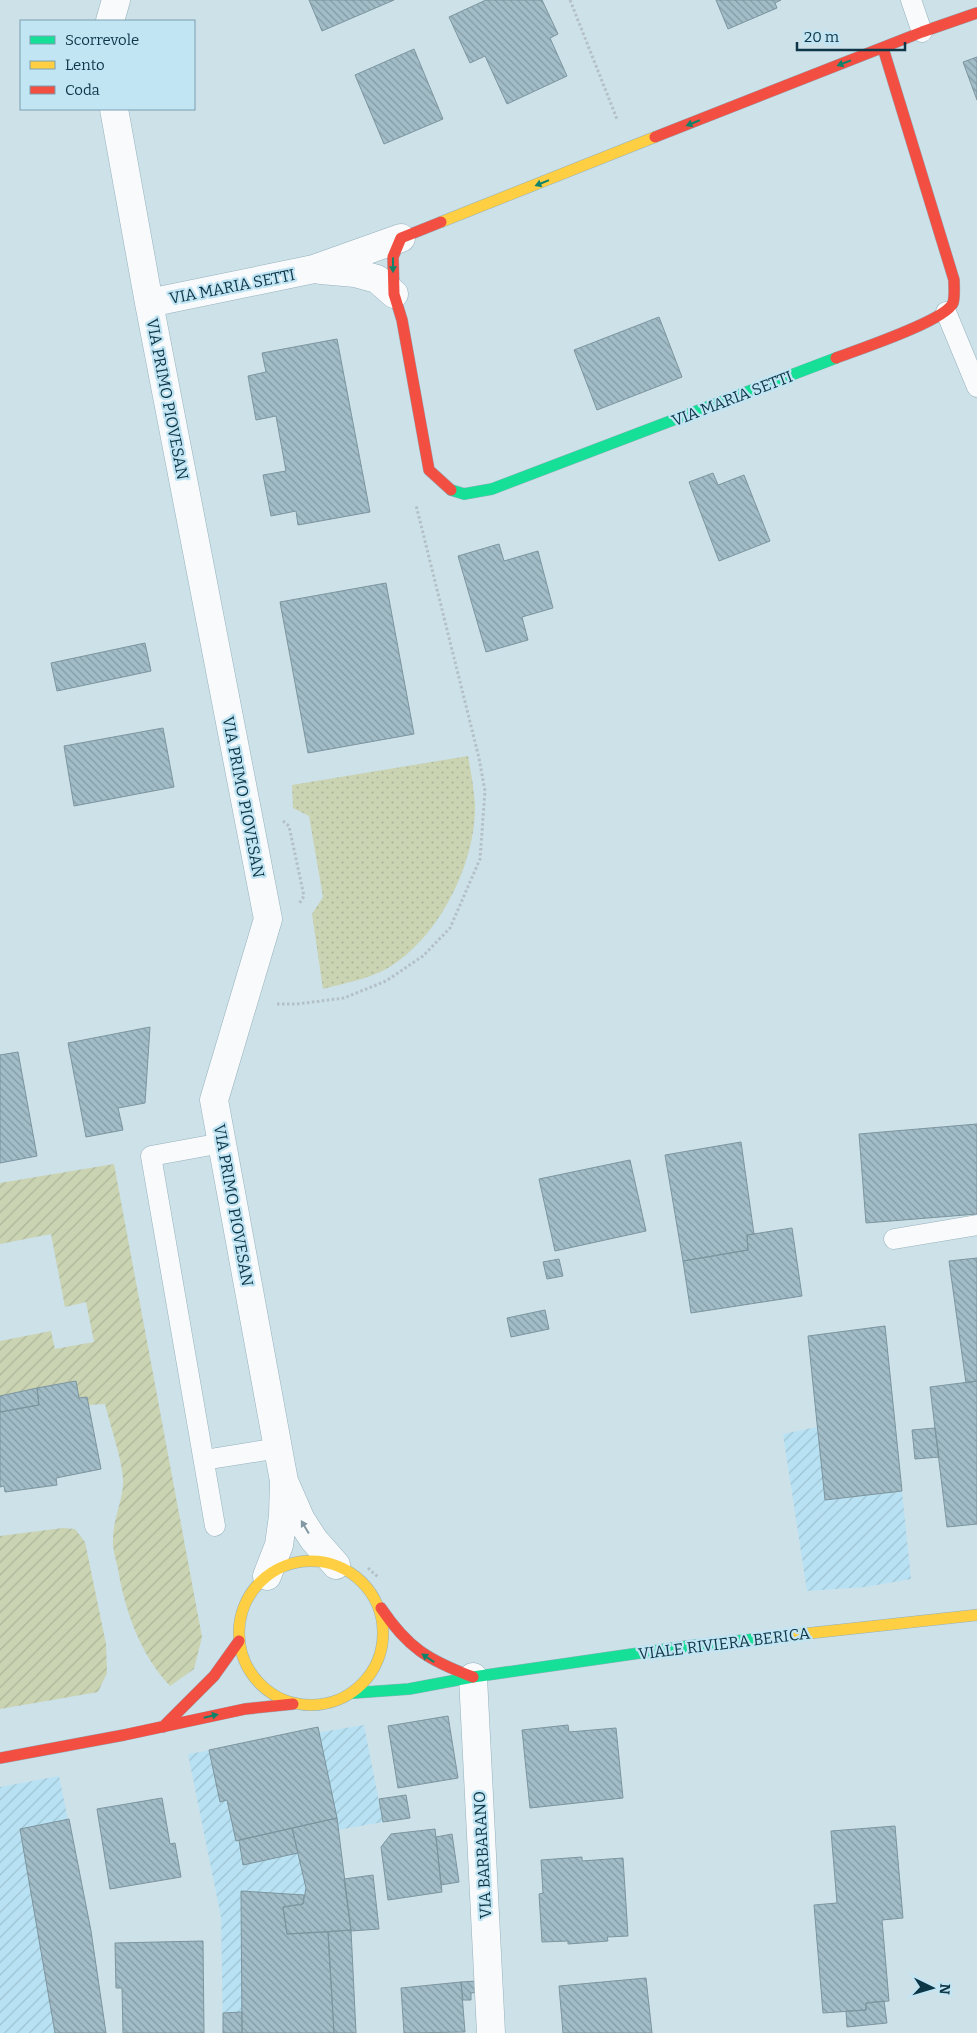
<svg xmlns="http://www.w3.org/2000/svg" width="977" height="2033" viewBox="0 0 977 2033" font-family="Bitter,serif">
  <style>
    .industrial { fill: url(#industrial-furrows) }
    .park { fill: url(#park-dots) }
    .garden { fill: url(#garden-furrows) }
    .building { fill: url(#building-back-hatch); stroke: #7c959e }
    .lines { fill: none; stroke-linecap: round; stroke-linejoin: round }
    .lane-casing { stroke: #95b1bc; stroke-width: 21 }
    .street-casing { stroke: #95b1bc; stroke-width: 29 }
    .fast-casing { stroke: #95b1bc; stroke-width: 12 }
    .slow-casing { stroke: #95b1bc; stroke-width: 12 }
    .jam-casing { stroke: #95b1bc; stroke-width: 12 }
    .path { stroke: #b4c0c6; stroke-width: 3; stroke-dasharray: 2.5 2.5; stroke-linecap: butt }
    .lane { stroke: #f8fafc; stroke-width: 20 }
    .street { stroke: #f8fafc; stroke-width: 28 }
    .fast { stroke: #16e098; stroke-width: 11 }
    .slow { stroke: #ffcf43; stroke-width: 11 }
    .jam { stroke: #f24e42; stroke-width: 11 }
    .oneway { fill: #11836b }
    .oneway2 { fill: #8298a2 }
    .labels { text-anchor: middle; stroke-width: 4.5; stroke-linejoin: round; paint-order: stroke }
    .street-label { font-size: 16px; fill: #0d3747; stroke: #c2e5f4 }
  </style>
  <defs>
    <pattern id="industrial-furrows" width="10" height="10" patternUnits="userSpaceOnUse" patternTransform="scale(1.25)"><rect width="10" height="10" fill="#b8e2f3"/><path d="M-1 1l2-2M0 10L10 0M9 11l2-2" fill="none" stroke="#9dc2d2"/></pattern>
    <pattern id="park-dots" width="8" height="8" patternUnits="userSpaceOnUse" patternTransform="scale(1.25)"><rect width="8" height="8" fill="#cad3b2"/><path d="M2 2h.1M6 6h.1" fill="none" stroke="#acb69a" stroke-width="1.8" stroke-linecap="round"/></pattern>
    <pattern id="garden-furrows" width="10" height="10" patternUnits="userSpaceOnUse" patternTransform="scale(1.25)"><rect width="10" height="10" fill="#cad3b2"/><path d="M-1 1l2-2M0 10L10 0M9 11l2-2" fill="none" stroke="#acb69a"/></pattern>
    <pattern id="building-back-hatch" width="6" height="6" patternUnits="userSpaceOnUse" patternTransform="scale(1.25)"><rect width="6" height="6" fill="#a2bdc8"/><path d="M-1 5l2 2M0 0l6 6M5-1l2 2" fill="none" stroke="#829aa4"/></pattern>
  </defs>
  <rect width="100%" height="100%" fill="#cde1e9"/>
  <path class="industrial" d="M885,1326L911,1579L865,1587L807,1591L783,1434L817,1427L808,1336Z
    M364,1725L383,1822L338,1830L351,1931L356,2033H223L221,1917L188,1754Z
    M59,1776L91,1931L106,2033H0V1787Z"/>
  <path class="park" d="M468,756C471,772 474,789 475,805C476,863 439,938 388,968C369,979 345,983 323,989L312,914L323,897L309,816L293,808L292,785Z"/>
  <path class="garden" d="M114,1164L202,1637L194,1669L170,1686C140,1654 125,1611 118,1569C116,1559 112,1548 113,1539C113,1518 124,1499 123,1479C122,1459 110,1425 105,1404L88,1405L87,1397L79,1398L76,1381L0,1396V1341L51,1331L55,1349L94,1342L86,1302L65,1307L51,1234L0,1244V1183Z
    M63,1528L75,1529L85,1542L106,1644L107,1673L98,1692L0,1709V1536Z"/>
  <path class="building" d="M309,0H394L322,31Z
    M486,0H542L558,34L550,38L567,76L507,104L485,56L470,63L449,17Z
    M716,0H781L775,3L777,8L728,29Z
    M414,49L443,119L384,144L355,75Z
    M977,57V100L963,62Z
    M659,317L682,377L597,410L574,350Z
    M337,339L370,512L298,525L296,511L271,516L263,475L286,471L276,416L256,420L248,376L266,372L262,353Z
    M713,473L718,485L744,475L770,541L719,561L689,482Z
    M499,544L504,561L538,551L553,608L522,617L528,640L486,652L458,556Z
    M386,583L414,734L308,753L280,602Z
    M145,643L151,671L57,691L51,663Z
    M163,728L174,787L74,806L64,746Z
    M150,1027L145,1103L118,1108L123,1130L86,1137L68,1043Z
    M18,1052L37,1156L0,1163V1055Z
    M977,1124V1214L866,1223L859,1134Z
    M741,1142L754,1234L747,1235L748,1250L683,1261L665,1155Z
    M630,1160L646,1231L555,1251L539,1179Z
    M792,1228L802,1296L691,1313L683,1261L748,1250L747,1235Z
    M977,1258V1381L966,1383L949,1261Z
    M559,1259L563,1276L547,1279L543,1262Z
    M545,1310L549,1329L511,1337L507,1318Z
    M885,1326L902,1491L825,1500L808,1336Z
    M76,1381L79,1398L87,1397L101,1469L56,1478L57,1485L5,1492L4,1486L0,1487V1412L39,1405L37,1388Z
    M977,1381V1524L947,1527L930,1387Z
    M37,1388L39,1405L0,1412V1396Z
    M935,1428L939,1457L915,1459L912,1430Z
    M448,1716L458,1778L398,1788L388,1726Z
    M568,1725L569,1732L616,1728L623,1798L530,1808L522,1730Z
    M318,1727L337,1818L236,1841L227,1800L220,1802L209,1750Z
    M406,1795L410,1818L383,1822L379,1799Z
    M162,1798L170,1844L175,1843L181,1877L110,1889L97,1809Z
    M337,1818L351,1930L287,1934L283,1907L303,1904L306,1888L292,1828Z
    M69,1819L91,1931L106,2033H55L20,1829Z
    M895,1826L903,1918L882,1920L889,2001L866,2003V2010L823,2013L814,1905L837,1903L831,1831Z
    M292,1828L298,1853L243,1865L239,1840Z
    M435,1829L442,1892L388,1900L381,1847L391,1834Z
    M452,1834L459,1882L441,1885L436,1837Z
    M582,1857V1861L623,1858L628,1936L607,1937L608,1941L568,1944V1941L542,1942L539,1894L543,1893L541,1860Z
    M373,1875L379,1929L351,1931L344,1879Z
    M241,1891L304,1895L303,1904L283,1907L287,1934L328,1932L334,2033H242Z
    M351,1930L356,2033H334L328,1932Z
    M203,1941L204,2033H123L122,1988H116L115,1943Z
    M646,1978L652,2033H563L559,1986Z
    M477,1981L478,1992L471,1993V2000H463L461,1982Z
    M461,1982L465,2032L404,2033L401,1988Z
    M884,2001L887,2023L847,2027L846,2011L866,2010V2003Z
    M242,2012V2033H223V2013Z"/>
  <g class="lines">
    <defs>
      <path id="lane" d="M911,0L922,32
        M946,312L977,387
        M894,1239L977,1225
        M204,1460L279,1448
        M215,1526L151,1156L222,1143"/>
      <path id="street" d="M110,21L116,0
        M114,109L149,303L268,919L214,1100L284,1481
        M321,270L355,273L377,279L394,294
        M149,303L314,269L401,238
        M267,1576L279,1545L283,1516L284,1481L301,1520L314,1540L336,1565
        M473,1677L491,2033"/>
      <path id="fast" d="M451,490L464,494L492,489L836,358
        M353,1693L409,1689L473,1677L688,1646L775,1637"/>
      <path id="slow" d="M441,222L655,137
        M239 1633a72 72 0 1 1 144 0a72 72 0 1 1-144 0Z
        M775,1637L977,1615"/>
      <path id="jam" d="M655,137L922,32L977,13
        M441,222L401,238L393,257L394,294L402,320L429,470L451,490
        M836,358C857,350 945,321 953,303C955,297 954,287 954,280L883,48
        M381,1608C408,1648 428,1660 473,1677
        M163,1727L214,1676L239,1641
        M0,1758L124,1735L245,1709L293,1704"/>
    </defs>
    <use href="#lane" class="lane-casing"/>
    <use href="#street" class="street-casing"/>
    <use href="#fast" class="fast-casing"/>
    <use href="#slow" class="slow-casing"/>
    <use href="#jam" class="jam-casing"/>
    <path class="path" d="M570,0L617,119
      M283,821L289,826L304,896L299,904
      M277,1004H297L344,998L386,981L423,956L450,928L480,859L485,791L479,758L416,505
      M368,1568L378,1577"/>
    <use href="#lane" class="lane"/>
    <use href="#street" class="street"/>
    <use href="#fast" class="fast"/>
    <use href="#slow" class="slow"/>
    <use href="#jam" class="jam"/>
  </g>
  <defs><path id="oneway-solid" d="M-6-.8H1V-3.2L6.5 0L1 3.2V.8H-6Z" transform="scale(1.25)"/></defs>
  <g class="oneway">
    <use href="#oneway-solid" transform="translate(844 63) rotate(159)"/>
    <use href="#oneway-solid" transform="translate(693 123) rotate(158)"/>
    <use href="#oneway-solid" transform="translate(542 183) rotate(158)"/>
    <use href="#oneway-solid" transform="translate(393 265) rotate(90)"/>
    <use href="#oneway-solid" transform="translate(428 1658) rotate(-147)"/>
    <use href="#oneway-solid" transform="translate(211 1716) rotate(-13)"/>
  </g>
  <use class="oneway2" href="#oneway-solid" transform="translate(305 1527) rotate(-121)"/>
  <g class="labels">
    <g class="street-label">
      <text transform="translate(232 286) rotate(-11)" y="6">VIA MARIA SETTI</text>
      <text transform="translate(732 398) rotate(-21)" y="6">VIA MARIA SETTI</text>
      <text transform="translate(168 399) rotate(79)" y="6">VIA PRIMO PIOVESAN</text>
      <text transform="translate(244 797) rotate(79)" y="6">VIA PRIMO PIOVESAN</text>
      <text transform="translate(234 1205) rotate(80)" y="6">VIA PRIMO PIOVESAN</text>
      <text transform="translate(724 1643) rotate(-7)" y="6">VIALE RIVIERA BERICA</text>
      <text transform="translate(482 1855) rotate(-93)" y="6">VIA BARBARANO</text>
    </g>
  </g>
  <rect x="20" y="20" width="175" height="90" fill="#c2e5f4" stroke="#7a9faf"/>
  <rect x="30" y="36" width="25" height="8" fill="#16e098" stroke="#7a9faf"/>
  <text x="65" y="45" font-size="15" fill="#0d3747">Scorrevole</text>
  <rect x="30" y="61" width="25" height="8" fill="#ffcf43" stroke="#7a9faf"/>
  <text x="65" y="70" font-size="15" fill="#0d3747">Lento</text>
  <rect x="30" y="86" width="25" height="8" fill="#f24e42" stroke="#7a9faf"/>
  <text x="65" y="95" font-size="15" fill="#0d3747">Coda</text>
  <g transform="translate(932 1988) rotate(95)" stroke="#c2e5f4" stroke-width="4" paint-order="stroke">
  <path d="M0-4L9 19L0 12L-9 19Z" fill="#0d3747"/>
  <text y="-8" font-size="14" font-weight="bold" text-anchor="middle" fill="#0d3747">N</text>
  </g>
  <path d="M797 42v8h108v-8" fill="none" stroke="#0d3747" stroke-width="2.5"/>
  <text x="804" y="42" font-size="15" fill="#0d3747" stroke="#c2e5f4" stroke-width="4" paint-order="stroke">20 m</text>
</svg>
